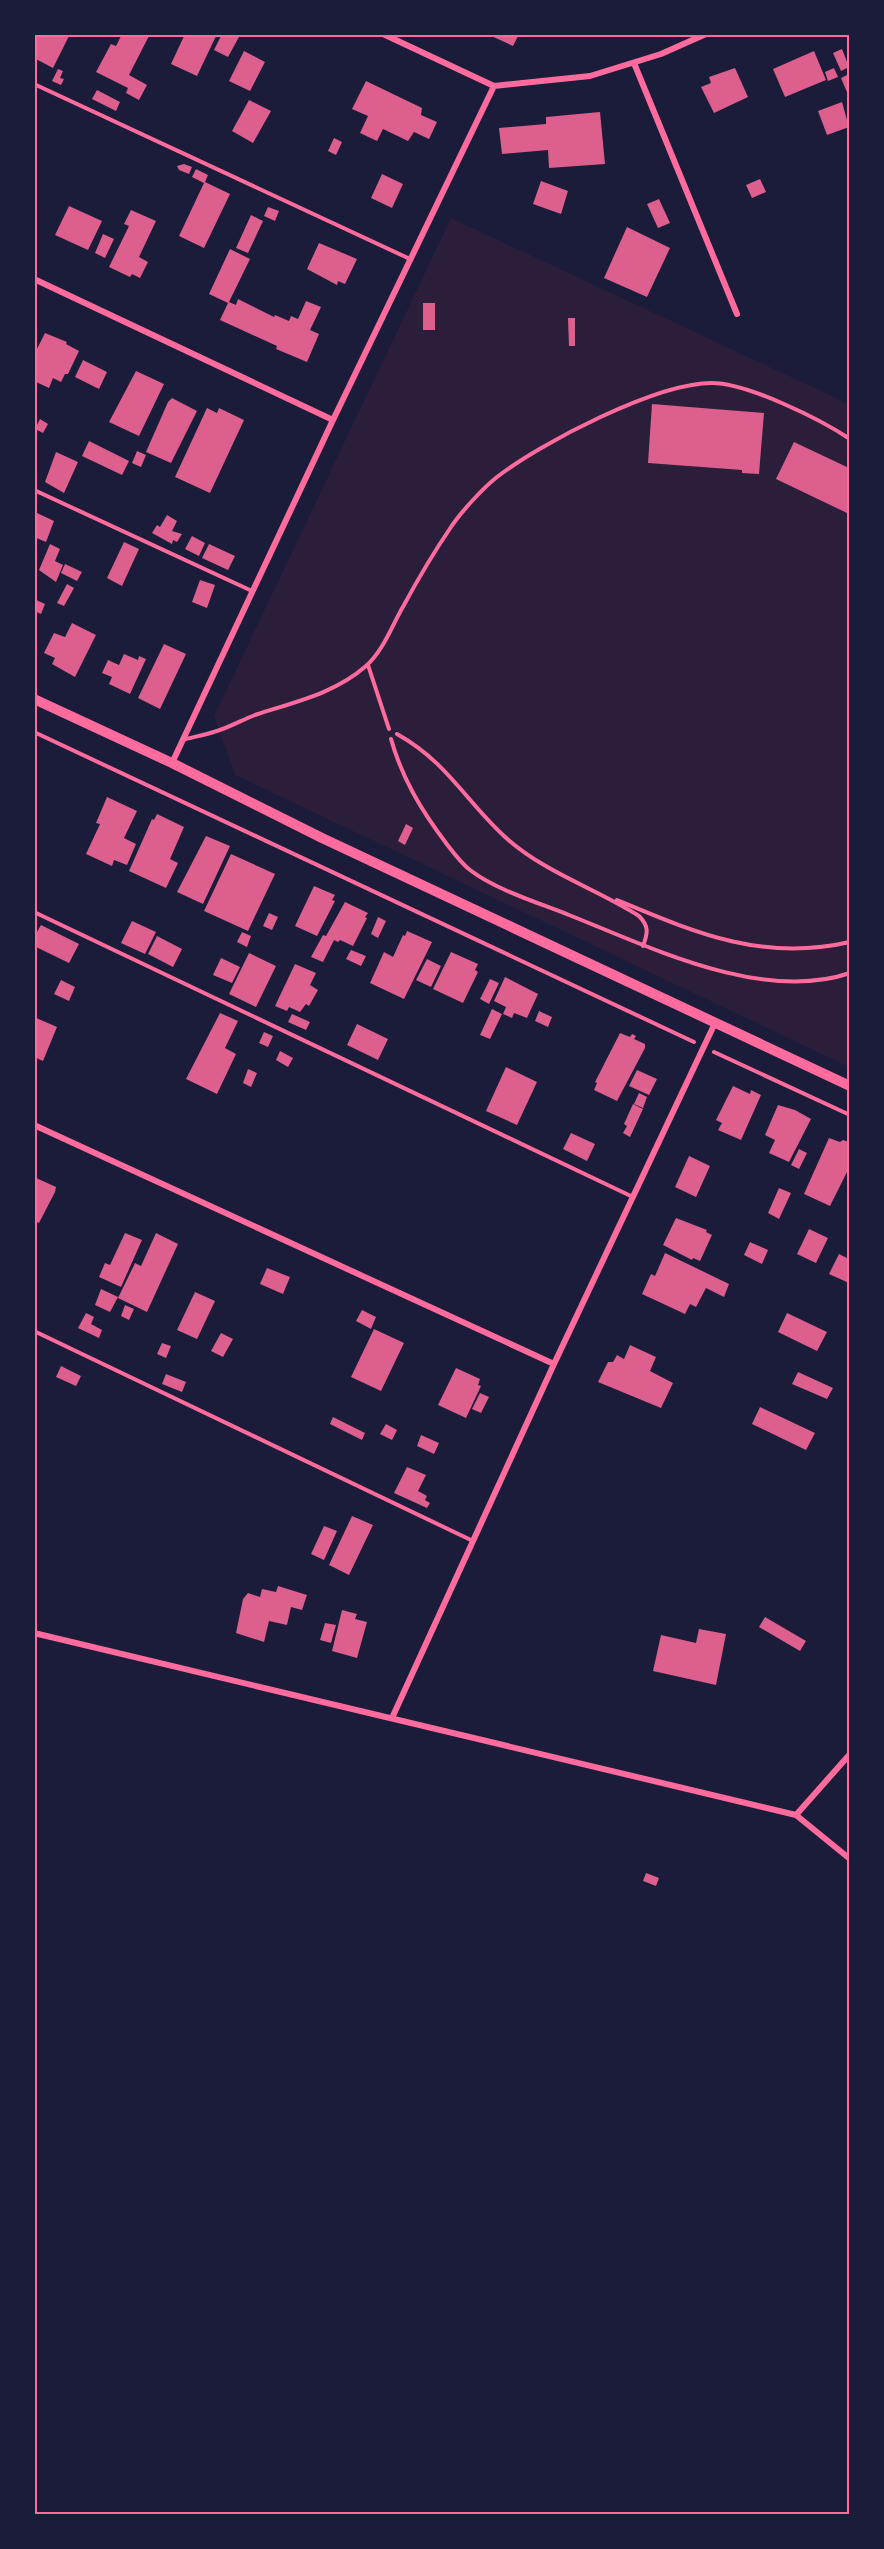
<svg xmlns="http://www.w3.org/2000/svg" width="884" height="2549" viewBox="0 0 884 2549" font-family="Inter,sans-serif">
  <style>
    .green { fill: #2a1e3b }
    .building { fill: #dd5f8e }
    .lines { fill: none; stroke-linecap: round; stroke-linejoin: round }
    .path { stroke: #ff6b9d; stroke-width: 4 }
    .service { stroke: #ff6b9d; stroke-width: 4 }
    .minor { stroke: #ff6b9d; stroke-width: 6 }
    .tertiary { stroke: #ff6b9d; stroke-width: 10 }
    .neatline { fill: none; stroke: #ff6b9d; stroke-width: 2 }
  </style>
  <rect width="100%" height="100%" fill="#1b1b3a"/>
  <path class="green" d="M451,218L849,404V1067L235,775L214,716Z"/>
  <path class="building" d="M34,34H70L53,68L34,58Z
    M122,34H150L129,75L147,85L139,100L126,93L128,88L96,72L111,44L116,46Z
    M185,34H217L197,76L171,64Z
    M222,34L239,37L228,57L214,50Z
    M487,34H519L513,46Z
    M842,49L849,67L841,71L833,53Z
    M244,51L265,62L250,91L229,81Z
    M814,51L826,80L785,97L773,69Z
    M735,68L748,97L714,113L701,87L711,83L709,77Z
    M834,68L838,77L828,81L825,72Z
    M58,69L63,71L60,78L64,79L61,85L52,81Z
    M849,74V97L841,78Z
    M366,81L422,108L421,115L437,122L429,139L414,132L408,141L383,129L377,141L360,133L368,116L352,109Z
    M97,90L120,102L116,111L92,99Z
    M249,100L271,111L253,143L232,131Z
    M842,102L849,127L827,135L818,111Z
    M600,112L605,164L549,168L548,150L502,154L499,128L546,124V117Z
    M334,138L342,142L336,155L328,151Z
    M184,164L192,167L189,174L179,170L177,166Z
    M196,169L208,175L205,182L230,194L204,248L179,236L204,183L192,177Z
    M382,174L403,184L392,208L371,198Z
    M760,179L766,192L752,198L746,185Z
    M541,181L568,191L561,214L533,204Z
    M659,199L670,223L658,228L647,204Z
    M69,206L102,221L88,250L55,235Z
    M268,207L279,211L275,221L264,216Z
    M131,210L156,221L139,257L148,262L140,278L132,274L130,277L109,267L129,226L124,224Z
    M251,215L263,221L248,253L236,248Z
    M627,227L670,248L647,297L604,278Z
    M103,234L114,239L105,258L95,253Z
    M319,243L357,259L345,284L338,281L337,285L307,269Z
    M230,249L250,259L229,302L236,305L238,299L274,317L275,315L289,321L291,316L298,319L306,301L321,307L310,330L319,334L307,362L276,349L277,346L220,320L228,303L209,294Z
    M423,303H435V330H423Z
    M568,318H575V346H569Z
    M45,333L67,342L66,344L79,351L68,374H65L61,382L53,378L49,388L34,381V355Z
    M83,360L107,372L99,389L75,377Z
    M136,371L164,384L139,436L109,422Z
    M172,398L197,411L171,463L146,452L168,402Z
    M652,404L764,413L759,474L742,473V470L648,463Z
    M207,408L217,413L219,408L244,420L210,493L175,477Z
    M40,419L48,424L43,433L35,429Z
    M89,441L129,461L122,475L82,456Z
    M794,442L849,468V508L847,513L776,479Z
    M137,451L146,455L141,467L132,463Z
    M56,452L78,462L64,493L45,482Z
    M37,513L54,521L46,542L34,537V520Z
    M167,515L177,521L172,531L182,534L177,542L173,540L172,544L152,533L157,525L160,527Z
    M192,536L205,543L199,556L185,549Z
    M124,542L139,549L122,586L107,578Z
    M50,544L60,549L55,561L63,565L56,582L39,570Z
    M209,544L235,556L228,570L202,558Z
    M65,564L82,572L77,581L61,573Z
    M200,580L215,585L207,608L192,602Z
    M67,584L74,588L64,606L57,603Z
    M34,599L45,604L41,614L34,611Z
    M72,623L96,635L75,677L52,664L55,658L44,653L54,633L65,637Z
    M164,644L186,654L160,709L138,698Z
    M124,654L138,660L139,656L146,659L130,694L109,684L112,677L102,673L108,660L119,665Z
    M107,797L137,811L124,838L136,844L127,865L114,860L112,866L86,854L100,824L96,823Z
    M157,814L184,827L170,859L178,863L166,888L129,871L152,819L154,820Z
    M406,824L413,828L405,845L398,841Z
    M206,836L230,846L203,904L177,892Z
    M231,854L275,874L248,931L204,911Z
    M314,886L335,895L332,900L335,901L317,936L295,926Z
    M345,902L368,913L365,917L367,918L353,946L340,940L338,942L334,940L323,962L311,957L323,935L326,936Z
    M269,913L278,917L272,930L263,926Z
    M378,917L386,921L378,938L371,934Z
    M132,921L156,932L145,954L121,943Z
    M41,925L79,944L69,963L34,946V937Z
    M407,931L432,942L404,999L370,983L384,952L393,957L403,935L405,936Z
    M242,932L251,936L247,947L237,942Z
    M157,936L182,949L173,967L148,954Z
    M351,950L366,956L361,966L346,959Z
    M451,952L478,964L475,970L478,972L463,1003L433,989Z
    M249,953L276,966L256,1007L229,994Z
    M221,958L240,967L232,983L213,975Z
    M427,959L441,966L431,987L416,980Z
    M295,964L316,973L310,985L318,990L309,1006L306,1004L300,1012L289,1007L287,1011L275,1006Z
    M505,977L538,994L527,1018L514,1013L512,1018L503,1014L506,1007L494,1001Z
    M490,979L499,983L489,1004L480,999Z
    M61,980L75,987L69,1001L54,994Z
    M492,1009L502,1014L490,1039L480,1035Z
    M539,1011L552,1017L548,1027L535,1021Z
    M220,1013L238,1021L225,1048L236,1054L217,1094L186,1079Z
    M292,1014L310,1022L306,1030L288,1022Z
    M34,1017L57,1027L43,1061L34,1057Z
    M357,1024L388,1039L378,1060L347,1045Z
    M264,1032L273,1036L268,1047L259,1043Z
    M620,1033L630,1037L632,1034L636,1036L634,1039L645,1044V1048L617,1101L594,1090L597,1083L595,1082Z
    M280,1051L293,1058L288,1067L276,1060Z
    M506,1067L537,1082L517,1125L486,1111Z
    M248,1069L257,1073L251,1087L243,1083Z
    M637,1070L657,1079L649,1095L629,1086Z
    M733,1086L750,1094L751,1090L761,1095L741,1140L718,1130L722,1123L716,1120Z
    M639,1093L647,1097L643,1108L634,1104Z
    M633,1104L643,1109L630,1137L623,1133L627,1126L624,1124Z
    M778,1105L795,1110L811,1119L789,1162L769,1153L775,1140L765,1135Z
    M571,1133L595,1144L587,1161L563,1149Z
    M829,1138L840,1142L843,1140L849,1142V1168L830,1206L804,1194Z
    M799,1149L807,1153L799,1169L791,1165Z
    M689,1156L710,1166L696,1197L675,1187Z
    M34,1177L56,1187L55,1192L39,1223L34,1221Z
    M779,1188L791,1193L779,1219L768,1213Z
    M676,1218L707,1230L706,1232L712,1235L700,1261L693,1258L692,1260L663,1245Z
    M809,1229L828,1238L816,1263L797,1254Z
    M125,1233L142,1240L121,1287L99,1277L105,1263L110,1265Z
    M156,1233L178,1244L147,1312L118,1298L135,1263L141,1266Z
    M750,1242L768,1250L762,1264L744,1255Z
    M665,1253L729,1284L724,1297L706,1288L696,1307L690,1304L685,1314L642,1294L651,1274L655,1276Z
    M839,1254L849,1259V1283L829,1274Z
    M267,1268L290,1277L283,1294L260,1284Z
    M101,1289L118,1297L110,1312L95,1305Z
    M195,1292L215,1301L197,1339L177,1330Z
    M125,1305L134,1309L129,1320L121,1316Z
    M362,1310L376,1317L371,1329L356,1321Z
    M86,1313L94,1317L91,1324L102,1330L99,1338L78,1328Z
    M787,1313L827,1332L817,1351L778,1332Z
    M374,1329L404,1343L381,1391L351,1377Z
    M221,1333L233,1339L223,1357L211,1351Z
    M162,1343L171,1346L166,1358L157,1354Z
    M630,1345L656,1357L650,1371L673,1383L661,1408L598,1382L608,1362H613L617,1355L624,1359Z
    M61,1366L81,1376L76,1386L56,1377Z
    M456,1368L480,1379L478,1385L481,1386L466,1418L438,1405Z
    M798,1372L833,1388L827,1399L792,1384Z
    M166,1374L186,1382L182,1392L162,1384Z
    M480,1393L489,1397L481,1413L472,1409Z
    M760,1407L815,1433L806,1450L752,1424Z
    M333,1417L365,1433L362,1440L330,1424Z
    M386,1424L397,1430L392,1440L380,1434Z
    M421,1435L439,1443L434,1454L417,1446Z
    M407,1467L426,1475L418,1491L427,1496L425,1500L430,1503L427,1508L394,1493Z
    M352,1516L373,1525L349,1575L329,1565Z
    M324,1526L337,1531L324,1560L311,1554Z
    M278,1586L307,1595L302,1610L291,1607L287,1625L269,1621L264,1642L236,1633L243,1599L248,1593L260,1597L262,1589L276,1592Z
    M342,1610L357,1614L355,1619L367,1622L357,1658L332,1651Z
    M765,1617L806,1641L800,1651L759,1627Z
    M325,1623L336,1625L331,1643L320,1640Z
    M699,1629L726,1634L716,1685L653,1671L661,1635L696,1643Z
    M646,1873L659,1878L656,1886L643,1881Z"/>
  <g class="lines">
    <path class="path" d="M34,732L694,1042
      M397,734C447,762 465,800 504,836C543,872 595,888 639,916C649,926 648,933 643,946
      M391,739C402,778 421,810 446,843C453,852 460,862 470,870C496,890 539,903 569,915C650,947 762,1003 850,973
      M617,900C696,933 762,962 850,942
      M714,1052L850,1115"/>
    <path class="service" d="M34,84L410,259
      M34,490L252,591
      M368,665L389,729
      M182,740C193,737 205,735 217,731C230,727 242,720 255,715C294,702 334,694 366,666C384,650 392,625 404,605C418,579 434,552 451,527C461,512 483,488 497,477C541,443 656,383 712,383C747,383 820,419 850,439
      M34,912L633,1197
      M34,1331L473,1541"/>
    <path class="minor" d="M383,34L494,86L590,76L661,54L706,34
      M634,63L737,314
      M34,279L333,420
      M172,763L333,420L494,86
      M34,1125L554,1364
      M34,1633L796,1815L850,1859
      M392,1718L554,1364L715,1023
      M796,1815L850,1754"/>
    <path class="tertiary" d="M34,699L172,763L322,838L850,1086"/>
  </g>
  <rect width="884" height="2549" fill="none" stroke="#1b1b3a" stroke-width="72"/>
  <rect x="36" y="36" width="812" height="2477" class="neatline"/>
</svg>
